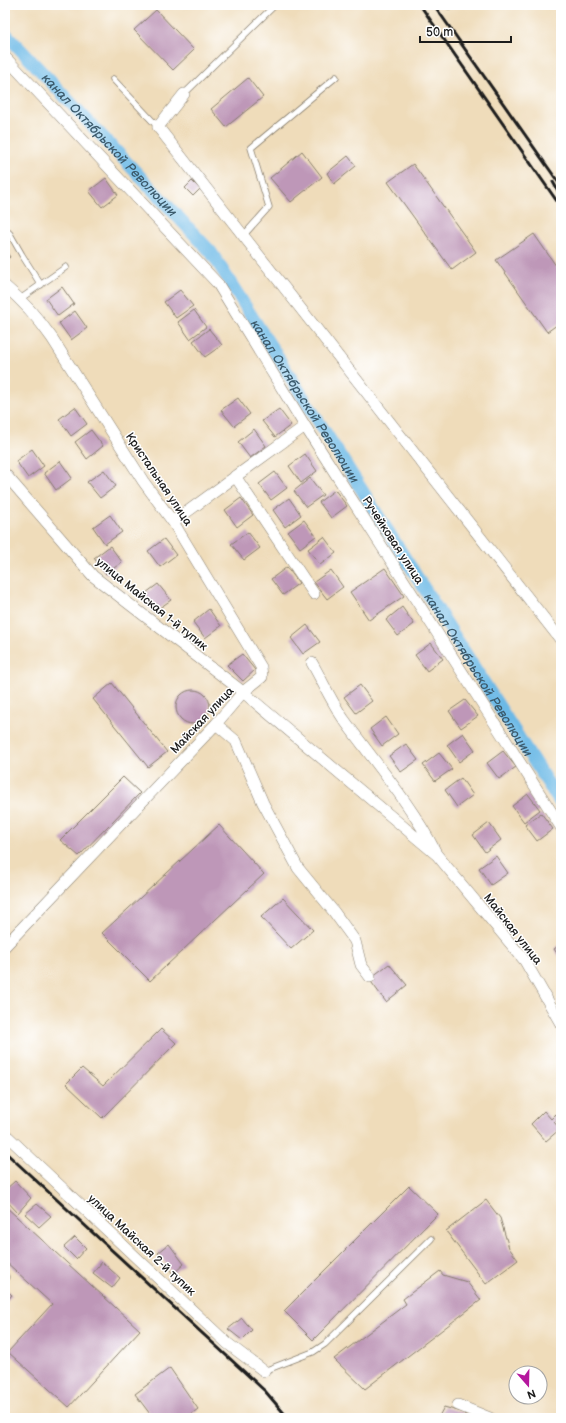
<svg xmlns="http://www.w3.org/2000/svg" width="566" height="1423" viewBox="0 0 566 1423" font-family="'Balsamiq Sans',sans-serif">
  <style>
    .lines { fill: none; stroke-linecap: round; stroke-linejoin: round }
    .canal { stroke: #6cb9e6; stroke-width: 13 }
    .building { fill: #be97b8 }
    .service-casing { stroke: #867c6b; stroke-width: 7 }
    .minor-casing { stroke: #867c6b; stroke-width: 12 }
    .service { stroke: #fff; stroke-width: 5.5 }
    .minor { stroke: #fff; stroke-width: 11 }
    .rail { stroke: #1c1c1c; stroke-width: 3 }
    .labels { text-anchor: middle; stroke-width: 3; stroke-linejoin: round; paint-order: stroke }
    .street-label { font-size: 12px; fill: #1c1c1c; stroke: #fff }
    .water-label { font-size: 13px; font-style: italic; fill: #3c5b6d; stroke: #fff }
  </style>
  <rect width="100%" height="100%" fill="#fff"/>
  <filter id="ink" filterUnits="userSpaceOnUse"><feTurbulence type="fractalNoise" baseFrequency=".025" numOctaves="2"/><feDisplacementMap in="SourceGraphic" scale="8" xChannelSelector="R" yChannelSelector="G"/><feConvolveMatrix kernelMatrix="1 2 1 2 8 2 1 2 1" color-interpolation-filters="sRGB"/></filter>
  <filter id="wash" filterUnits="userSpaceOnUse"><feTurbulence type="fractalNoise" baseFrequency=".012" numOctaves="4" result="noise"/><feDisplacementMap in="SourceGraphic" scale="16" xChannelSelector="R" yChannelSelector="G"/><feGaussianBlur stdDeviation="0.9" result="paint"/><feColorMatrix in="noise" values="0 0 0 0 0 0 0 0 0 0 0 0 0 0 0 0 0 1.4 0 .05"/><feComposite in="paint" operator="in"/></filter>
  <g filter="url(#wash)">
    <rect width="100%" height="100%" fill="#efdcba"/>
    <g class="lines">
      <path class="canal" id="s1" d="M5,33L211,252L561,804"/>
    </g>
    <g id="blocks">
      <path class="building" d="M156,10L194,50L173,70L134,30Z
        M248,78L263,97L226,127L211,109Z
        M302,151L322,177L291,202L270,178Z
        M348,156L356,166L334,184L327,173Z
        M413,164L476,252L452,270L388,182Z
        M106,178L118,195L102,207L89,191Z
        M192,181L200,189L193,196L185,188Z
        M534,234L561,273V322L547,332L496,260Z
        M5,250L10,257L5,261Z
        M62,287L74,304L58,316L46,299Z
        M180,290L193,306L176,318L164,302Z
        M194,310L206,327L190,339L178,322Z
        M75,311L87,328L71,340L59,323Z
        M209,329L222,345L205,357L193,341Z
        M238,398L250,414L234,426L221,410Z
        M75,407L87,424L71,436L59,419Z
        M279,409L291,425L275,437L262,421Z
        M254,429L266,446L250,458L238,442Z
        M91,430L103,446L87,459L75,442Z
        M32,449L44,466L28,478L16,461Z
        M305,454L317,471L301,483L289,466Z
        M60,461L72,478L56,490L44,473Z
        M104,470L116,486L100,498L87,482Z
        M275,472L287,488L271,500L259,484Z
        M310,478L323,495L306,507L294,491Z
        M335,490L347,506L331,518L319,502Z
        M241,498L253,515L237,527L225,510Z
        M289,498L301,515L285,527L273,510Z
        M110,515L122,532L105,544L93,527Z
        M304,520L316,536L300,548L288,532Z
        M248,532L260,548L244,560L231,544Z
        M324,537L336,553L320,565L308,549Z
        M164,539L176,555L160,567L148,551Z
        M110,546L122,562L106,574L94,558Z
        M287,567L299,583L283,595L271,579Z
        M385,568L404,596L369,620L350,592Z
        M331,570L343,587L327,599L314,582Z
        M158,584L171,600L154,612L142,596Z
        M402,607L414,624L398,636L386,620Z
        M209,609L221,626L205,638L193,622Z
        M307,625L320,642L303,654L291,638Z
        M431,643L443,659L427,671L415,655Z
        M242,654L255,670L243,681L227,665Z
        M112,683L167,752L148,767L93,699Z
        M360,685L372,701L356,713L344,697Z
        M176 707a17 17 0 1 1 34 0a17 17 0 1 1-34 0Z
        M465,700L478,716L461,728L449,711Z
        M386,717L398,734L382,746L370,729Z
        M463,733L475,750L459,762L447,745Z
        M406,744L418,760L401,772L389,756Z
        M503,751L516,767L499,779L487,763Z
        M439,753L452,769L435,781L423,765Z
        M123,777L140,793L79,856L60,840Z
        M461,778L473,795L457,807L445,790Z
        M528,794L540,810L524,822L512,806Z
        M541,813L553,829L537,841L525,825Z
        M489,823L501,840L485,852L473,835Z
        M219,825L264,874L150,981L102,933Z
        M496,856L508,873L491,885L479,868Z
        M283,898L313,930L291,949L261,917Z
        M561,944V959L554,949Z
        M389,964L407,985L386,1002L369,979Z
        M161,1029L176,1043L102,1118L66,1084L82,1068L103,1086Z
        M544,1111L551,1119L556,1114L559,1118L554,1122L560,1129L546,1141L531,1124Z
        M15,1181L31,1198L18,1213L5,1199V1190Z
        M409,1186L438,1214L313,1340L284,1311Z
        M486,1200L500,1218L509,1248L518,1260L486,1284L446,1231Z
        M37,1204L51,1216L39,1227L25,1214Z
        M5,1206L140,1330L69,1407L8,1352L52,1304L5,1261Z
        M75,1237L86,1248L76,1259L64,1247Z
        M169,1244L184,1264L173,1274L158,1253Z
        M102,1262L120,1278L112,1288L93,1273Z
        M440,1271L443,1275L467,1282L481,1300L365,1389L334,1359L406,1304L403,1299Z
        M5,1289L12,1295L5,1303Z
        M242,1318L252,1330L242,1340L228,1329Z
        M170,1368L198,1409L186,1418H153L135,1394Z
        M444,1407L465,1413V1418H438Z"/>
    </g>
  </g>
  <g filter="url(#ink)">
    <use href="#blocks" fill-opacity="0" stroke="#867c6b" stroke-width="1"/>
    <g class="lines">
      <defs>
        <path id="service" d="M448,5L449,6
          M113,79L158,127
          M184,94L275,5
          M5,229L10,234L22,255L41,285
          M243,236L269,207L251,148L336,77
          M20,299L66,267
          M5,1277H6
          M264,1371L313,1352L325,1344L431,1239"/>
        <path id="minor" d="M5,57L218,284L305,426L561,827
          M184,94L158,127L561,640
          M5,286C23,301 38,318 52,338L143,481L173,522L261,667L262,677L243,692L93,576L5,474
          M235,476L314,594
          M173,522L305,426
          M312,663C323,682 332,703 345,721C376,764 411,804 435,851
          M216,724L236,741L263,803L298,868L334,912L355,941L361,965L370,977
          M5,946L216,724L243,692L437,855L525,961L561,1024
          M5,1134L227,1343L264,1371
          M458,1405L490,1418"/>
      </defs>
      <use href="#service" class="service-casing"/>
      <use href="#minor" class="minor-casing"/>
      <use href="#service" class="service"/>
      <use href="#minor" class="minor"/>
      <path class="rail" d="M420,5L561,207
        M434,5L561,186
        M553,182L561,196
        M5,1152L265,1391L288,1418"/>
    </g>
  </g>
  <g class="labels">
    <g class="street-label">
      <text transform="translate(159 479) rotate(56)" y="4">Кристальная улица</text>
      <text transform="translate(393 540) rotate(57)" y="4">Ручейковая улица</text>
      <text transform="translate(152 604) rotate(39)" y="4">улица Майская 1-й тупик</text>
      <text transform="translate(202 720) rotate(-47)" y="4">Майская улица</text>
      <text transform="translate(513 929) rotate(52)" y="4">Майская улица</text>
      <text transform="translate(142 1245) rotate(43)" y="4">улица Майская 2-й тупик</text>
    </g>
    <g class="water-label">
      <text dy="5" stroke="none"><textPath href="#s1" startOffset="153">канал Октябрьской Революции</textPath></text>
      <text dy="5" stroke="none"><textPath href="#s1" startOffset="477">канал Октябрьской Революции</textPath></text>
      <text dy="5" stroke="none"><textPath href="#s1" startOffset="801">канал Октябрьской Революции</textPath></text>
    </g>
  </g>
  <rect width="566" height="1423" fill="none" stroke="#fff" stroke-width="20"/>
  <g transform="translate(528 1385) rotate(160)"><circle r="19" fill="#ffffff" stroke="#a4a4a4"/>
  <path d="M0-3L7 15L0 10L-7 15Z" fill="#b5179e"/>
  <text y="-6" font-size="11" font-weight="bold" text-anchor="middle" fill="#1c1c1c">N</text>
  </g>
  <path d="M420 36v6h91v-6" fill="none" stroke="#1c1c1c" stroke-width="2"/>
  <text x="426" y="36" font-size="12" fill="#1c1c1c" stroke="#ffffff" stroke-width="3" paint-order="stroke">50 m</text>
</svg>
